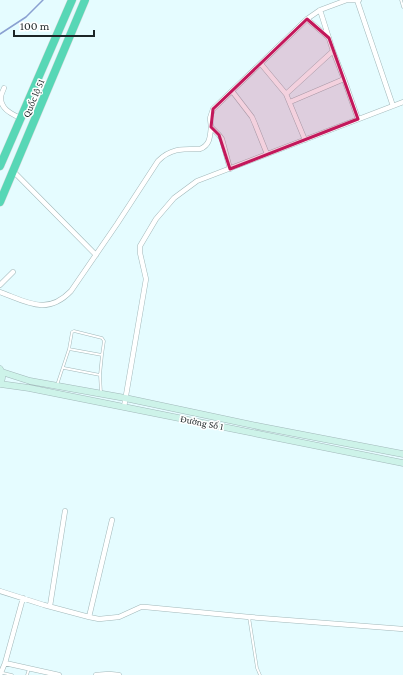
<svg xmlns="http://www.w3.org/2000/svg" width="403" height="675" viewBox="0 0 403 675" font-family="'Crimson Pro',serif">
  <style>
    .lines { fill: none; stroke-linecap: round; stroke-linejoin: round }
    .stream { stroke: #8aa0d1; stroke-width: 1.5 }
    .lane-casing { stroke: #a2b8ba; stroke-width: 3 }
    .street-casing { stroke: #a2b8ba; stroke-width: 5.5 }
    .secondary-casing { stroke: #a2b8ba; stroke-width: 7 }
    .highway-casing { stroke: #dbdcdc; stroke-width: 9 }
    .lane { stroke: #fff; stroke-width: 2 }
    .street { stroke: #fff; stroke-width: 4.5 }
    .secondary { stroke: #cdf3e9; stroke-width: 6 }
    .highway { stroke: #57d7b6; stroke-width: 8 }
    .marked { fill: #c2185b; fill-opacity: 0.2; stroke: #c2185b; stroke-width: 3; stroke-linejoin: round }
    .labels { text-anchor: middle; stroke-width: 3; stroke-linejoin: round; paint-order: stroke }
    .street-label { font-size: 10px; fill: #1c2526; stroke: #fff }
  </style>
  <rect width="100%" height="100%" fill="#e5fcff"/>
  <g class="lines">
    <path class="stream" d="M0,34L26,17L43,0"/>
    <defs>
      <path id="lane" d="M401,0L403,7
        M69,349L72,332L74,331L102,338L104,341L102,355
        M64,368L100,375
        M57,385L69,349L102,355L100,375L101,393
        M249,617L257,668L260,675
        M3,673L12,675
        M27,675L29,669"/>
      <path id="street" d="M357,0L393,106
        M320,10L333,51L344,79L358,119
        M307,19L329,38
        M261,64L286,94L305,140
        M4,88C3,91 1,94 1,97C0,109 12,114 20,118
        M232,91L252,117L255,124L267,154
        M286,94L333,51
        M290,102L344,79
        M230,169L222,139L219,135L211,127L210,118L213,109L307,19L320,10L347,0H359
        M13,171L96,255
        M0,285L13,272
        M0,292C27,302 47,316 71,291L117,224L158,161C171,148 183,149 200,149C210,145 210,137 211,127
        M124,407L146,279L140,253V246L156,219L174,198L197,181L403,102
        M0,591L44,605L89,617L99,619L119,617L141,607H145L249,617L403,629
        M50,606L65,511
        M89,617L112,520
        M5,663L59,675
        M0,675L5,663L23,598
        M96,675L109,674L119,675"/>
      <path id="secondary" d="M0,369C3,373 3,378 0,383
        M2,372L30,381L125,398L262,427L403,454
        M0,384L29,388L403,463"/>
      <path id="highway" d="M0,166L72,0
        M0,202L85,0"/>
    </defs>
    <use href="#lane" class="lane-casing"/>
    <use href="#street" class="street-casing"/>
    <use href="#secondary" class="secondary-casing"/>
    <use href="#highway" class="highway-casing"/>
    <use href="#lane" class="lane"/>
    <use href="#street" class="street"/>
    <use href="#secondary" class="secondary"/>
    <use href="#highway" class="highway"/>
  </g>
  <path class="marked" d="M307,19L329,38L358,119L230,169L219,135L211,127L213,109Z"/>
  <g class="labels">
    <g class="street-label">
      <text transform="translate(33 98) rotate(-67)" y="4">Quốc lộ 51</text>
      <text transform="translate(202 422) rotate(11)" y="4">Đường Số 1</text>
    </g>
  </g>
  <path d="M14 30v6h80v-6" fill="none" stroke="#1c2526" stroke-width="2"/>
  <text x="20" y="30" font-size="12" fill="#1c2526" stroke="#ffffff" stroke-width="3" paint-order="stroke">100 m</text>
</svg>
